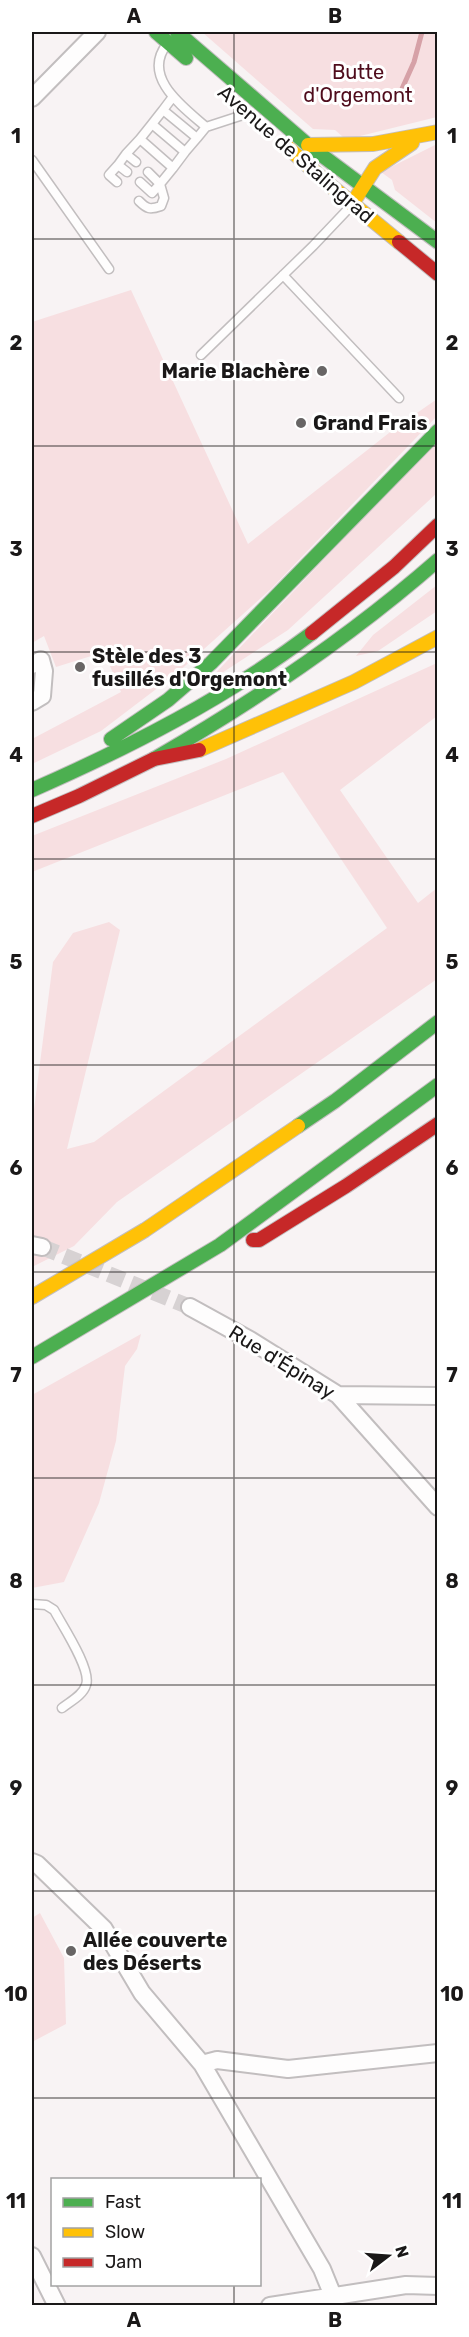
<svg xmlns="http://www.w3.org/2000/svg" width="469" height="2337" viewBox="0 0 469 2337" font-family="Rubik,sans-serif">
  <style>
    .green { fill: #f7dfe1 }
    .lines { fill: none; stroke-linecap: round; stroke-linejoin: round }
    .stream { stroke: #d6a1a7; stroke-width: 5 }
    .street-tunnel { stroke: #d7d2d3; stroke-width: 16; stroke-dasharray: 16 8; stroke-linecap: butt }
    .lane-casing { stroke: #c2bebf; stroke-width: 11 }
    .street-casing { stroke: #c2bebf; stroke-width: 20 }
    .fast-casing { stroke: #c2bebf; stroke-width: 16 }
    .slow-casing { stroke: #c2bebf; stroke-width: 16 }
    .jam-casing { stroke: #c2bebf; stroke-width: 16 }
    .lane { stroke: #fefdfd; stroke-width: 8 }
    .street { stroke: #fefdfd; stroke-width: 16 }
    .fast { stroke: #4caf50; stroke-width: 14 }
    .slow { stroke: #ffc107; stroke-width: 14 }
    .jam { stroke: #c62828; stroke-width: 14 }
    .grid { fill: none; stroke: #1a1818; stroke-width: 1.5; stroke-opacity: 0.55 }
    .poi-dot { fill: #686565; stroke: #fff; stroke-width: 2 }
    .labels { text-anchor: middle; stroke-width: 6; stroke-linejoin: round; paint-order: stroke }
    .park-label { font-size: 20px; fill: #4f0c1c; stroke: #fff }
    .street-label { font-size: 20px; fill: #1a1818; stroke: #fff }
    .poi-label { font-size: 20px; font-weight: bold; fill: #1a1818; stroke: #fff; text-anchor: start }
    .neatline { fill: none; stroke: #1a1818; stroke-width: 2 }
    .grid-label { font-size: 20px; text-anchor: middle; font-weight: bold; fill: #1a1818 }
  </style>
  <rect width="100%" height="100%" fill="#f8f3f4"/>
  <path class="green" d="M202,32H437V117L356,137H343L335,130L313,129Z
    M437,144V223L395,190L392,180L381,172Z
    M131,290L248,544L394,429L437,399V416L271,589L176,674L101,731L32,764V739L121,692L104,652L56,667L44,636L32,643V322Z
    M437,441V493L288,630L205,684Z
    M437,585V611L378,651L356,656L373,635Z
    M437,663V716L340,790L418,903L437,888V979L117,1202L74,1246L32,1267V1125L53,962L73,933L109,922L120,930L67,1149L94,1142L387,928L283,772L32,872V836L226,759Z
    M141,1334L137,1349L125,1366L116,1441L99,1503L64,1582L32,1588V1395Z
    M40,1913L64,1958L66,2024L32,2042V1918Z"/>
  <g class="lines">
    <path class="stream" d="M401,91L414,62L422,32"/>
    <path class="street-tunnel" d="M42,1247L190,1307"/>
    <defs>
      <path id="lane" d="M167,44C141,77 183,107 206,127
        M172,98L163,110L197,138L206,127L249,113
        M163,110L152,124L185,152L197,138
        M152,124L140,139L173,168L185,152
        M126,154L118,165L127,172
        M32,160L109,269
        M136,162L126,154L140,139
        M148,172L160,184L173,168
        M117,182L109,175L118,165
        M139,201C147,209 150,210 161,206L164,198L160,184L152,193L140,182
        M283,275L399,398
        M201,355L313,246L350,207
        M32,1604L46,1605L54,1610C62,1625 92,1670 86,1685C83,1695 71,1701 62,1708"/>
      <path id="street" d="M32,98L97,32
        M32,665L41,660L44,671L42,696L32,702
        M32,1245L42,1247
        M190,1307L250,1340L338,1395L438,1507
        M338,1395L438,1396
        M32,1862L37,1864L104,1929L142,1993L202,2064L322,2269L333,2296V2306
        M202,2064L217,2060L288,2069L438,2053
        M32,2256L57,2306
        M270,2306L406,2285L438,2286"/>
      <path id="fast" d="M156,32L186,58
        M177,32L308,145L438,242
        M111,739L168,700L211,663L438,431
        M154,759C255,701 350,637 438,560
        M32,790C130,747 226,698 312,633
        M298,1126L335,1101L438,1022
        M32,1357L220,1245L438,1085"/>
      <path id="slow" d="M284,144L326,182L399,242
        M308,145L373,144L438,132
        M352,204L375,168L412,143
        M199,750L354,682L438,637
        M32,1297L145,1230L298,1126"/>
      <path id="jam" d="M399,242L438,274
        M312,633L394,567L438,525
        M32,816L79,796L154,759L199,750
        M253,1240H259L346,1186L438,1124"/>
    </defs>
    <use href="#lane" class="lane-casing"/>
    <use href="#street" class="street-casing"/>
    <use href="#fast" class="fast-casing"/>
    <use href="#slow" class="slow-casing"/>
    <use href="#jam" class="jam-casing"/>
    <use href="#lane" class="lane"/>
    <use href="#street" class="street"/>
    <use href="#fast" class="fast"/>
    <use href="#slow" class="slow"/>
    <use href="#jam" class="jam"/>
  </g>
  <path class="grid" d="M234,32V2180M32,239H438M32,446H438M32,652H438M32,859H438M32,1065H438M32,1272H438M32,1478H438M32,1685H438M32,1891H438M32,2098H438M234,2284V2306"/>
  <g class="poi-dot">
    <circle cx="322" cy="371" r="6"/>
    <circle cx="301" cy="423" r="6"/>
    <circle cx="80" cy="667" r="6"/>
    <circle cx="71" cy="1951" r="6"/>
  </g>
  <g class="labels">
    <g class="park-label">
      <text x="358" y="79">Butte<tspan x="358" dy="23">d'Orgemont</tspan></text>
    </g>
    <g class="street-label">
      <text transform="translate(296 154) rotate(41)" y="7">Avenue de Stalingrad</text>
      <text transform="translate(282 1362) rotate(32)" y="7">Rue d'Épinay</text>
    </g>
    <g class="poi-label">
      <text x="310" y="378" text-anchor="end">Marie Blachère</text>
      <text x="313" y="430">Grand Frais</text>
      <text x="92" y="663">Stèle des 3<tspan x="92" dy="23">fusillés d'Orgemont</tspan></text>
      <text x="83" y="1947">Allée couverte<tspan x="83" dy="23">des Déserts</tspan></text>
    </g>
  </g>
  <rect width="469" height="2337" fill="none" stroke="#ffffff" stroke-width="66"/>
  <rect x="51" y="2178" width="210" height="108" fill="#ffffff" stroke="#a3a3a3" stroke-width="1.5"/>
  <rect x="63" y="2198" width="30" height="9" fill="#4caf50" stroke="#a3a3a3" stroke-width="1.5"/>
  <text x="105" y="2208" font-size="18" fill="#1a1818">Fast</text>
  <rect x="63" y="2228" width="30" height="9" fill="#ffc107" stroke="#a3a3a3" stroke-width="1.5"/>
  <text x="105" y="2238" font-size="18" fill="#1a1818">Slow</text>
  <rect x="63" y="2258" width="30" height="9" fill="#c62828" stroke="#a3a3a3" stroke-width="1.5"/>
  <text x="105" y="2268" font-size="18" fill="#1a1818">Jam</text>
  <g transform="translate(388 2256) rotate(73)" stroke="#ffffff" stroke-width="4.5" paint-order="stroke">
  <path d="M0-4.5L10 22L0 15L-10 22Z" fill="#1a1818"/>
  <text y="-9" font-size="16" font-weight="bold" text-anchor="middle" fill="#1a1818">N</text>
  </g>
  <rect x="33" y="33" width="403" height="2271" class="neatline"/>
  <g class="grid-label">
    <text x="134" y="23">A</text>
    <text x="335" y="23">B</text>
    <text x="16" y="143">1</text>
    <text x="452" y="143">1</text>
    <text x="16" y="350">2</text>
    <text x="452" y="350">2</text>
    <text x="16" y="556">3</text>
    <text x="452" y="556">3</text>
    <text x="16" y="762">4</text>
    <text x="452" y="762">4</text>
    <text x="16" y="969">5</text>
    <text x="452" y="969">5</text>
    <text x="16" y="1175">6</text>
    <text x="452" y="1175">6</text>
    <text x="16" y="1382">7</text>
    <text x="452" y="1382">7</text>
    <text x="16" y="1588">8</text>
    <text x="452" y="1588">8</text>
    <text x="16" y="1795">9</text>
    <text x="452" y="1795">9</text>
    <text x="16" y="2001">10</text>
    <text x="452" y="2001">10</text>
    <text x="16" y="2208">11</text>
    <text x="452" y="2208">11</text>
    <text x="134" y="2327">A</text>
    <text x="335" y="2327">B</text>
  </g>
</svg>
